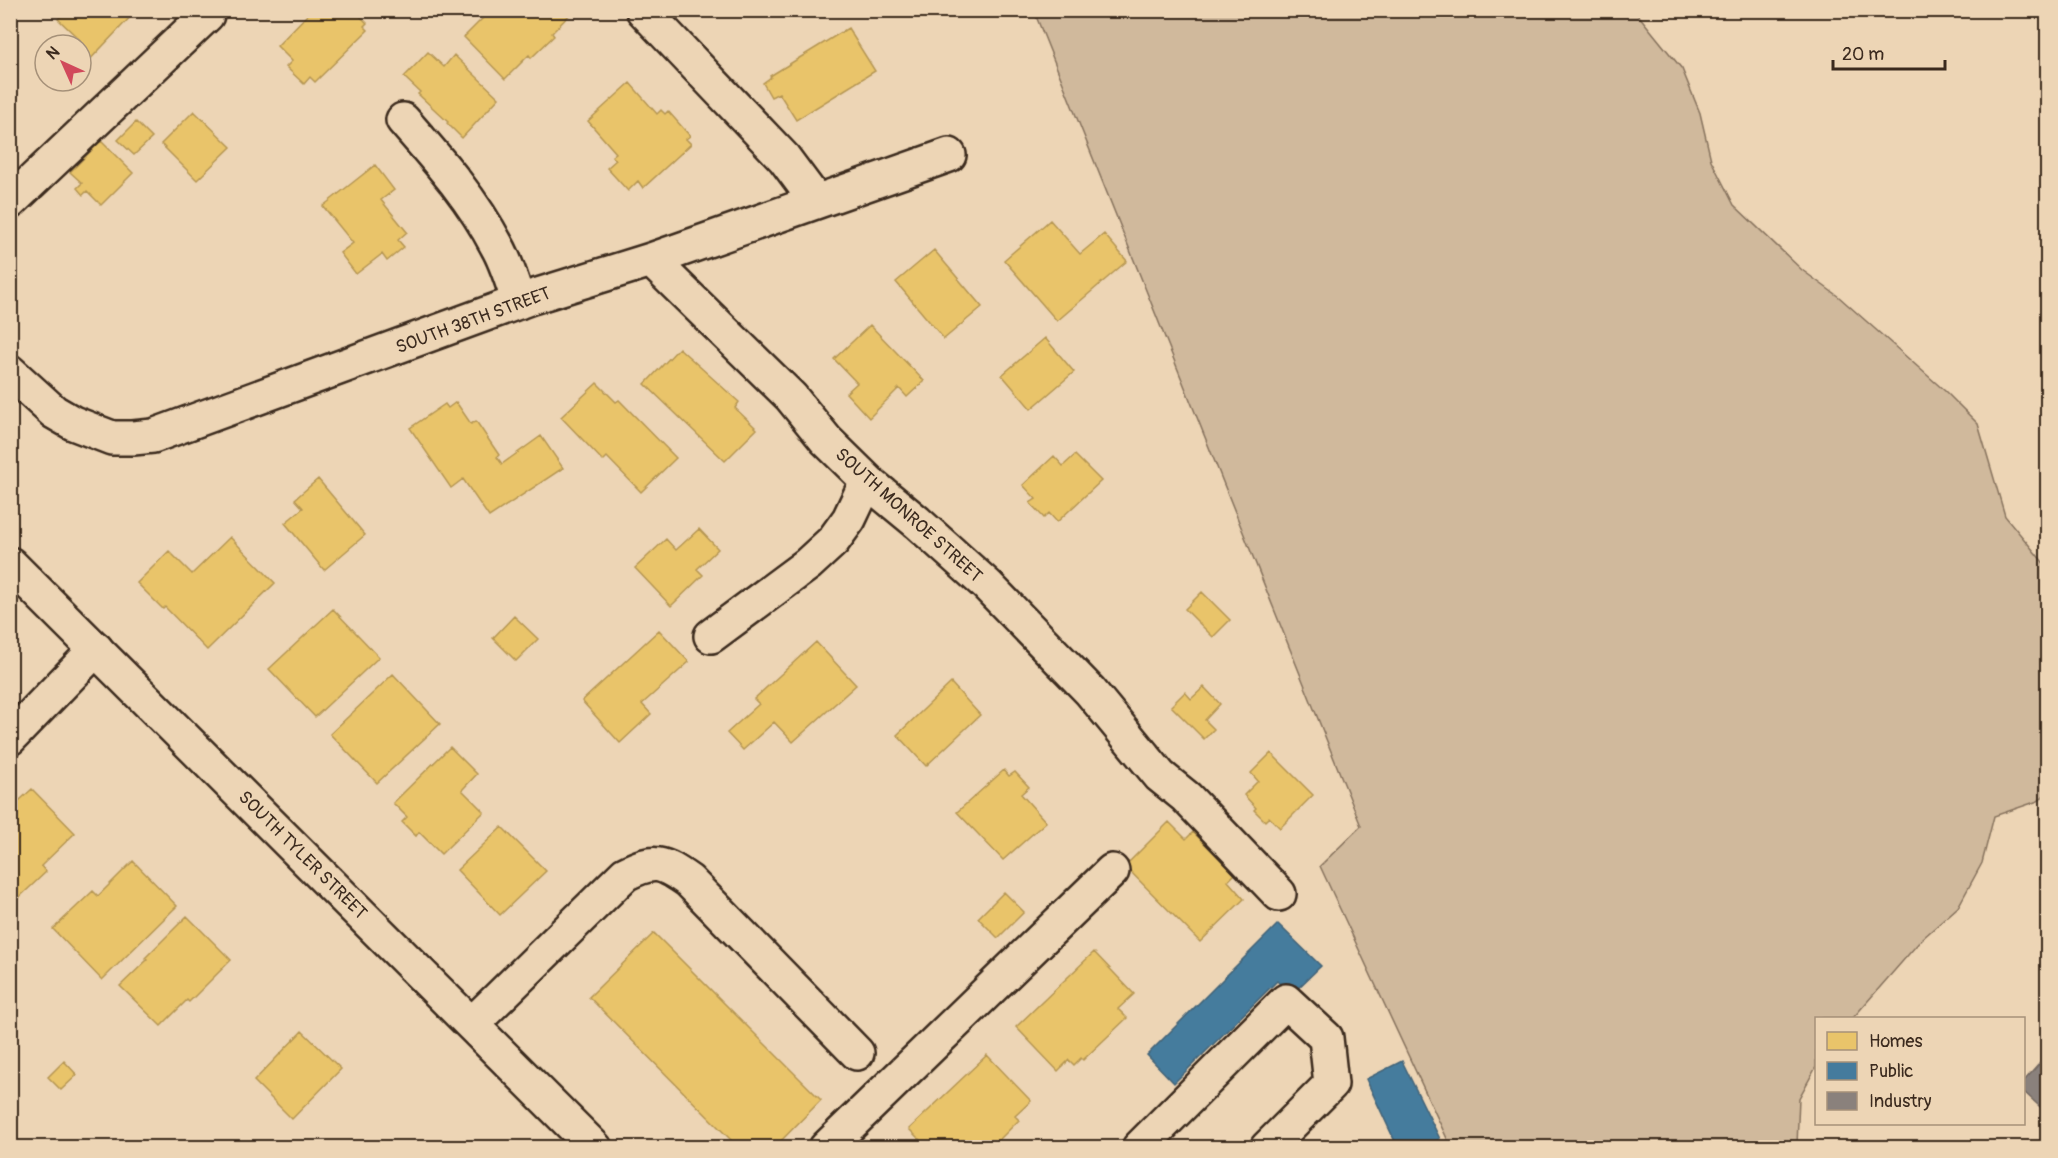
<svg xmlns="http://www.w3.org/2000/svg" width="2058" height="1158" viewBox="0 0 2058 1158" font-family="Pangolin,sans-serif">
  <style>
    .green { fill: #d0b99c; stroke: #86725d; stroke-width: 1.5 }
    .homes { fill: #e9c46a; stroke: #b59653; stroke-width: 1.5 }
    .public { fill: #457b9d; stroke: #426377; stroke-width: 1.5 }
    .industry { fill: #8a817c; stroke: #726760; stroke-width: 1.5 }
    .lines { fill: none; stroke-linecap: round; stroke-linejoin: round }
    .minor-casing { stroke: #3b2a1e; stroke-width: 38 }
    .major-casing { stroke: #3b2a1e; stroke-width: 38 }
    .minor { stroke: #edd5b5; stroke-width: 33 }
    .major { stroke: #edd5b5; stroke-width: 33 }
    .labels { text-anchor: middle; stroke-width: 6; stroke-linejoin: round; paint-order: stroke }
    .street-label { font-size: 18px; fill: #3b2a1e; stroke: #edd5b5 }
  </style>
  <rect width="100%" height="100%" fill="#edd5b5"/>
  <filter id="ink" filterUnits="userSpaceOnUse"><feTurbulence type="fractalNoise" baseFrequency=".0167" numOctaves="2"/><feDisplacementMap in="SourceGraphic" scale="12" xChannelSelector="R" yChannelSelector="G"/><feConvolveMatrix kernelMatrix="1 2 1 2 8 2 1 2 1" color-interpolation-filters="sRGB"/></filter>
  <g filter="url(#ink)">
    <path class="green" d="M1034,11H1635L1682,69L1700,113L1711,160L1734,205L1802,270L1839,297L1945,391L1978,424L2005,516L2047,567V794L2038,801L1994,816L1982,863L1958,907L1922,939L1853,1018H1816V1067L1799,1098L1797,1145L1799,1147H1451L1320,866L1361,826Z"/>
    <path class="homes" d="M67,10H135L136,11L81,69V45H75L80,40L58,19Z
      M312,10H345L349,14L354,10L367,23L364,26L368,30L315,82L310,77L304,84L286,67L292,61L277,46Z
      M491,10H574L552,33L554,36L531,58L529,55L505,79L464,37Z
      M848,28L875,71L796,120L779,93L771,97L763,83L771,77L770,76Z
      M428,52L444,67L454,55L499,98L462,138L447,123L448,122L418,94L420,92L404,77Z
      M630,83L657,114L661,110L665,114L668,111L690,136L686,139L691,144L643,188L638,181L628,191L607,168L616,160L612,156L616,153L588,121Z
      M194,111L231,147L197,180L161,144Z
      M136,122L152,138L134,155L118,140Z
      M101,141L133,173L101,205L87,191L83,195L77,188L82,183L70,172Z
      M375,165L394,190L381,200L407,232L398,240L404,247L387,261L382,254L356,274L340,253L353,243L323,206Z
      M1050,220L1080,254L1104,234L1127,261L1057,321L1004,260Z
      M934,250L982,307L944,339L896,282Z
      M870,325L924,381L907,397L899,388L869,418L846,393L857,383L834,359Z
      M1045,338L1074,372L1031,409L1002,375Z
      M679,348L739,402L735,408L757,429L725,461L645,384Z
      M597,383L616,402L619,400L676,458L641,492L607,457L603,461L561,417Z
      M456,402L471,424L476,421L499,455L497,457L502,464L541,436L563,468L489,517L463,479L451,488L410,428L445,404L448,408Z
      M1075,455L1101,481L1057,522L1049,513L1044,518L1030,503L1036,499L1023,485L1054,456L1063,466Z
      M318,479L365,535L324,570L285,523L303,508L295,499Z
      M699,529L718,549L697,569L703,575L671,606L635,568L666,539L676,550Z
      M230,537L275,583L207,650L165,607L163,609L137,583L169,551L192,574Z
      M1202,592L1230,620L1213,637L1185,609Z
      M333,609L379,657L315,717L269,669Z
      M514,616L538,639L516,661L493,638Z
      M659,630L689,662L642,704L651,714L620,743L582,701Z
      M816,642L856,685L793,742L774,722L743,750L727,733L759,704L754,699Z
      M393,674L440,724L377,783L330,734Z
      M951,683L980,715L926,766L897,735Z
      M1204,687L1220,704L1205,720L1214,729L1204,739L1171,706L1185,692L1191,699Z
      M450,747L477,774L462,790L484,812L441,854L419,832L416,836L402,822L407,817L393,803Z
      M1271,753L1313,795L1280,828L1269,817L1265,821L1254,810L1256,808L1244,795L1258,781L1251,773Z
      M1004,770L1009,776L1015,772L1029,787L1021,794L1046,822L1003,860L957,812Z
      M32,789L75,833L41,866L46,872L10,906V809Z
      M1169,822L1186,839L1193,832L1235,874L1228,881L1244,899L1200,942L1125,866Z
      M502,827L546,871L500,915L457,870Z
      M133,861L177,906L102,980L53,929L93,891L98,896Z
      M1004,892L1024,912L998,938L978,918Z
      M187,916L231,960L189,1002L187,1000L161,1026L120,986L147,960L145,958Z
      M654,933L821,1100L774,1148H739L589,997Z
      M1094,952L1134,994L1118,1009L1127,1018L1083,1060L1081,1058L1074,1065L1069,1060L1058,1071L1016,1027Z
      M302,1031L341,1069L292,1119L254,1081Z
      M987,1055L1031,1101L1015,1116L1019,1120L991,1148H928L909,1129Z
      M64,1061L77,1075L61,1090L48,1077Z"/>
    <path class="public" d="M1278,924L1321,966L1291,995L1277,981L1174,1083L1147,1055Z
      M1402,1061L1440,1139L1423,1148H1398L1366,1079Z"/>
    <path class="industry" d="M2048,1054V1114L2024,1092V1081Z"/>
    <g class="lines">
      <defs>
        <path id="minor" d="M643,10L784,158L816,201
          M403,120C438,160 472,198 497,246C507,263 512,283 519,302
          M10,202L207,15
          M651,260L791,397L826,440L872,485L917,522L987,585L1090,691L1160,776L1186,797L1279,894
          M10,372L54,412L73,423L112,438H133L153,436L532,297L651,260L949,155
          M711,636L808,564L833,541L849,519L867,481
          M10,738L96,649
          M472,1024L625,874C655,859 662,862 689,881L857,1053
          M826,1148L1112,871
          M1139,1148L1286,1001L1326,1038L1331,1084L1267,1148"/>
        <path id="major" d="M10,564L595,1148"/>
      </defs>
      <use href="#minor" class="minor-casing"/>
      <use href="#major" class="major-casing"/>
      <use href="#minor" class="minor"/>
      <use href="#major" class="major"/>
    </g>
  </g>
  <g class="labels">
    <g class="street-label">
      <text transform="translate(473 320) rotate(-20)" y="6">SOUTH 38TH STREET</text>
      <text transform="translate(909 515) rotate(42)" y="6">SOUTH MONROE STREET</text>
      <text transform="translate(303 855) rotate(45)" y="6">SOUTH TYLER STREET</text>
    </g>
  </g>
  <rect width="2058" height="1158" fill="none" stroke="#edd5b5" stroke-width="36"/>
  <rect x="18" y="18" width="2022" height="1122" fill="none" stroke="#3b2a1e" stroke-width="2" filter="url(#ink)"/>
  <rect x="1815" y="1017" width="210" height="108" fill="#edd5b5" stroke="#a69179" stroke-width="1.5"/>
  <rect x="1827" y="1032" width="30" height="18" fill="#e9c46a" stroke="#a69179" stroke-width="1.5"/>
  <text x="1869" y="1047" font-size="18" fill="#3b2a1e">Homes</text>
  <rect x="1827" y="1062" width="30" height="18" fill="#457b9d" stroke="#a69179" stroke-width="1.5"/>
  <text x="1869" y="1077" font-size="18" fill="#3b2a1e">Public</text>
  <rect x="1827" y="1092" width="30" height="18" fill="#8a817c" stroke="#a69179" stroke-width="1.5"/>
  <text x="1869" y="1107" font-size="18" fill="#3b2a1e">Industry</text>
  <g transform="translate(63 63) rotate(315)"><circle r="28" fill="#edd5b5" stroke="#a69179" stroke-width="1.5"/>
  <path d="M0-4.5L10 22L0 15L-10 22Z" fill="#d1495b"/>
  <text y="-9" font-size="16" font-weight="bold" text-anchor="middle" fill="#3b2a1e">N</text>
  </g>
  <path d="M1833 60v9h112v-9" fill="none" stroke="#3b2a1e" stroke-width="3"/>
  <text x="1842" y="60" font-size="18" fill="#3b2a1e" stroke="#edd5b5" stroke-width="4.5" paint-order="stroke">20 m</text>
</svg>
